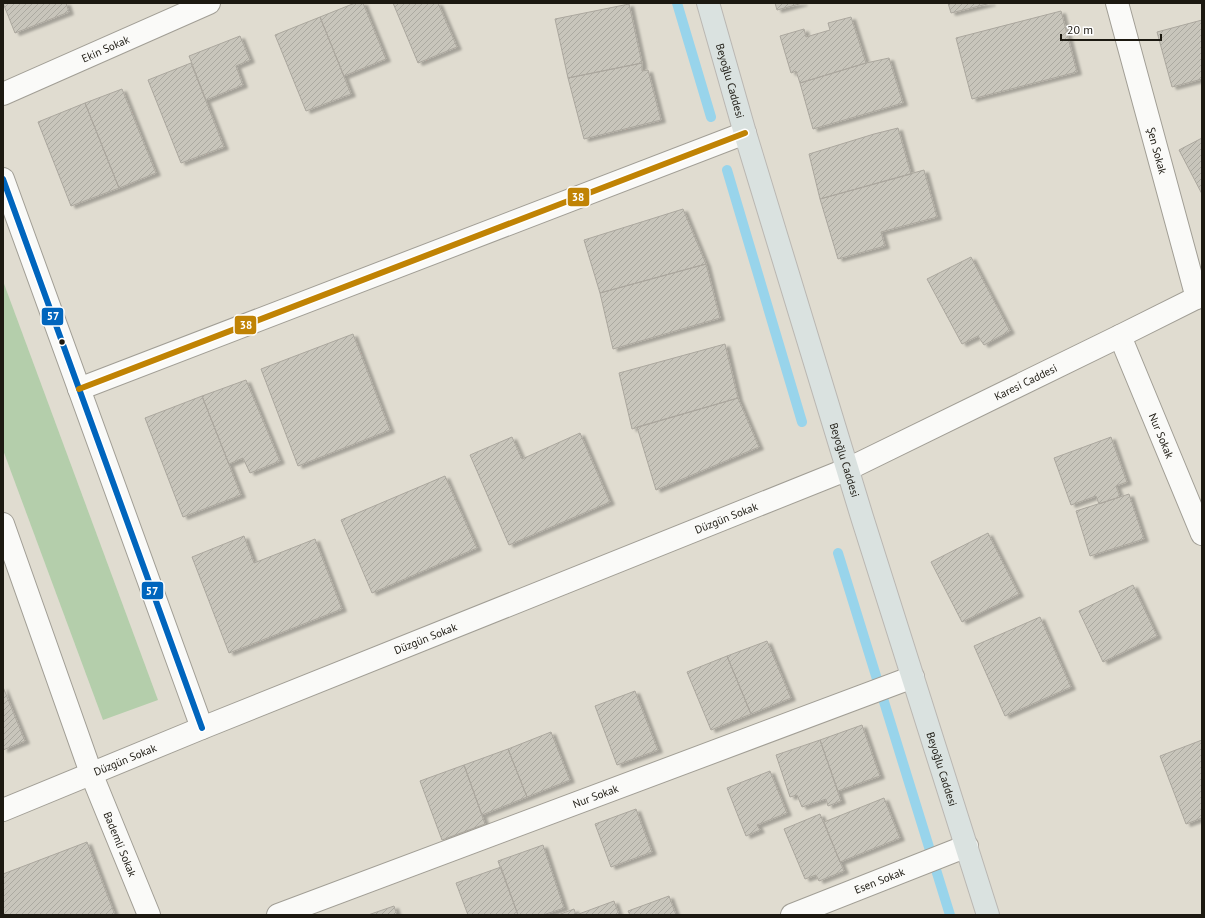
<svg xmlns="http://www.w3.org/2000/svg" width="1205" height="918" viewBox="0 0 1205 918" font-family="'PT Sans',sans-serif">
  <style>
    .park { fill: #b4ceab }
    .lines { fill: none; stroke-linecap: round; stroke-linejoin: round }
    .stream { stroke: #98d4eb; stroke-width: 10 }
    .building { fill: url(#building-hatch); stroke: #aba79e; filter: url(#shadow) }
    .minor-casing { stroke: #a19e95; stroke-width: 24 }
    .major-casing { stroke: #bab7b2; stroke-width: 24 }
    .minor { stroke: #fafaf8; stroke-width: 22 }
    .major { stroke: #dae2e0; stroke-width: 22 }
    .bus-1-casing { stroke: #fff; stroke-width: 9 }
    .bus-2-casing { stroke: #fff; stroke-width: 9 }
    .bus-1 { stroke: #0065bd; stroke-width: 6 }
    .bus-2 { stroke: #c08304; stroke-width: 6 }
    .bus-dot { fill: #1c1911; stroke: #fff; stroke-width: 1.5 }
    .labels { text-anchor: middle; stroke-width: 4; stroke-linejoin: round; paint-order: stroke }
    .street-label { font-size: 11px; fill: #1c1911; stroke: #fff }
    .line-badge { stroke: #fff; stroke-width: 1.5 }
    .badge-label { font-size: 11px; text-anchor: middle; font-weight: bold; fill: #fff }
  </style>
  <defs>
    <pattern id="building-hatch" width="6" height="6" patternUnits="userSpaceOnUse"><rect width="6" height="6" fill="#c8c5bb"/><path d="M-1 1l2-2M0 6l6-6M5 7l2-2" fill="none" stroke="#aba9a0"/></pattern>
    <filter id="shadow"><feDropShadow dx="4.5" dy="2.5" stdDeviation="1" flood-color="#0004"/></filter>
  </defs>
  <rect width="100%" height="100%" fill="#e0dcd0"/>
  <path class="park" d="M3,281L158,700L103,720L3,450Z"/>
  <g class="lines">
    <path class="stream" d="M677,3L711,117
      M727,170L802,422
      M838,553L950,915"/>
  </g>
  <path class="building" d="M3,3H66L69,12L15,33Z
    M355,3H363L386,59L344,76L320,17Z
    M393,3H438L457,47L418,63Z
    M775,3H803L777,10Z
    M948,3H991L951,13Z
    M629,4L642,63L568,78L555,19Z
    M1061,11L1077,72L972,99L956,38Z
    M320,17L351,94L306,111L275,35Z
    M851,17L866,63L800,83L796,71L791,73L780,36L804,29L806,37L830,30L828,23Z
    M1202,20V79L1172,87L1157,32Z
    M240,36L250,60L236,66L243,85L206,100L189,56Z
    M889,58L903,103L813,129L800,83L866,63Z
    M191,63L224,147L181,163L148,80Z
    M642,63V71L648,70L661,120L584,139L568,78Z
    M122,89L156,173L119,188L85,103Z
    M85,103L119,188L71,206L38,122Z
    M898,128L911,174L820,199L809,154L874,134Z
    M1202,138V194L1179,150Z
    M924,170L937,217L881,232L885,246L838,259L820,199Z
    M683,209L706,264L600,293L584,240Z
    M971,257L1010,331L984,345L978,336L962,344L927,279Z
    M706,264L720,318L613,349L600,293Z
    M353,334L390,430L298,466L261,369Z
    M725,344L738,398L632,429L619,373Z
    M246,380L280,461L250,473L243,458L229,464L202,396Z
    M202,396L241,495L183,517L145,418Z
    M738,398L759,447L656,490L637,427Z
    M580,433L610,502L509,545L470,455L512,437L522,459Z
    M1111,437L1127,482L1116,486L1120,497L1099,504L1096,496L1071,505L1054,458Z
    M445,476L477,548L372,593L341,520Z
    M1129,494L1144,539L1090,556L1076,511Z
    M988,533L1019,594L962,622L931,562Z
    M244,536L254,563L315,539L342,609L229,653L192,557Z
    M1133,585L1157,636L1103,662L1079,611Z
    M1040,617L1071,687L1005,716L974,646Z
    M767,641L791,698L751,714L727,656Z
    M727,656L751,714L711,730L687,672Z
    M3,687L25,741L3,750Z
    M635,691L658,750L617,765L595,706Z
    M862,725L880,776L838,791L820,740Z
    M551,732L570,780L527,797L508,749Z
    M820,740L841,801L828,806L826,799L802,807L797,795L790,797L776,755Z
    M1202,740V818L1186,824L1160,756Z
    M508,749L527,797L482,815L464,765Z
    M464,765L485,824L442,840L420,781Z
    M770,771L787,813L757,825L760,830L746,836L727,788Z
    M884,798L900,838L840,862L824,822Z
    M636,809L652,852L611,867L595,824Z
    M820,814L844,871L819,881L816,875L805,879L784,829Z
    M87,842L115,915H3V874Z
    M543,845L564,908L543,915H518L498,861Z
    M501,867L518,915H468L456,883Z
    M669,896L676,915H630L628,911Z
    M614,901L619,915H576Z
    M394,906L397,915H368Z
    M574,909L576,915H558Z"/>
  <g class="lines">
    <defs>
      <g id="minor">
        <path id="s1" d="M1117,3L1197,298"/>
        <path id="s2" d="M3,94L209,3"/>
        <path d="M3,179L202,728"/>
        <path id="s3" d="M1120,336L1202,534"/>
        <path d="M79,389L745,133"/>
        <path id="s4" d="M3,524L91,773L149,915"/>
        <path id="s5" d="M3,810L202,728L848,469L1120,336L1202,295"/>
        <path id="s6" d="M278,915L913,677"/>
        <path id="s7" d="M792,915L967,846"/>
      </g>
      <g id="major">
        <path id="s8" d="M708,3L745,133L862,517L988,915"/>
      </g>
    </defs>
    <use href="#minor" class="minor-casing"/>
    <use href="#major" class="major-casing"/>
    <use href="#minor" class="minor"/>
    <use href="#major" class="major"/>
    <defs>
      <path id="bus-1" d="M3,179L202,728"/>
      <path id="bus-2" d="M79,389L745,133"/>
    </defs>
    <use href="#bus-1" class="bus-1-casing"/>
    <use href="#bus-2" class="bus-2-casing"/>
    <use href="#bus-1" class="bus-1"/>
    <use href="#bus-2" class="bus-2"/>
  </g>
  <circle class="bus-dot" cx="62" cy="342" r="3.5"/>
  <g class="labels">
    <g class="street-label">
      <text dy="4" stroke="none"><textPath href="#s2" startOffset="112">Ekin Sokak</textPath></text>
      <text dy="4" stroke="none"><textPath href="#s8" startOffset="81">Beyoğlu Caddesi</textPath></text>
      <text dy="4" stroke="none"><textPath href="#s1" startOffset="153">Şen Sokak</textPath></text>
      <text dy="4" stroke="none"><textPath href="#s5" startOffset="1109">Karesi Caddesi</textPath></text>
      <text dy="4" stroke="none"><textPath href="#s3" startOffset="108">Nur Sokak</textPath></text>
      <text dy="4" stroke="none"><textPath href="#s8" startOffset="477">Beyoğlu Caddesi</textPath></text>
      <text dy="4" stroke="none"><textPath href="#s5" startOffset="780">Düzgün Sokak</textPath></text>
      <text dy="4" stroke="none"><textPath href="#s5" startOffset="456">Düzgün Sokak</textPath></text>
      <text dy="4" stroke="none"><textPath href="#s5" startOffset="132">Düzgün Sokak</textPath></text>
      <text dy="4" stroke="none"><textPath href="#s8" startOffset="801">Beyoğlu Caddesi</textPath></text>
      <text dy="4" stroke="none"><textPath href="#s6" startOffset="339">Nur Sokak</textPath></text>
      <text dy="4" stroke="none"><textPath href="#s4" startOffset="341">Bademli Sokak</textPath></text>
      <text dy="4" stroke="none"><textPath href="#s7" startOffset="94">Esen Sokak</textPath></text>
    </g>
  </g>
  <g class="line-badge">
    <rect x="567" y="187" width="23" height="20" rx="4" fill="#c08304"/>
    <rect x="41" y="307" width="23" height="19" rx="4" fill="#0065bd"/>
    <rect x="234" y="315" width="23" height="20" rx="4" fill="#c08304"/>
    <rect x="141" y="581" width="23" height="19" rx="4" fill="#0065bd"/>
  </g>
  <g class="badge-label">
    <text x="578" y="201">38</text>
    <text x="53" y="320">57</text>
    <text x="246" y="329">38</text>
    <text x="152" y="595">57</text>
  </g>
  <rect width="1205" height="918" fill="none" stroke="#1c1911" stroke-width="8"/>
  <path d="M1061 34v6h100v-6" fill="none" stroke="#1c1911" stroke-width="2"/>
  <text x="1067" y="34" font-size="12" fill="#1c1911" stroke="#ffffff" stroke-width="3" paint-order="stroke">20 m</text>
</svg>
